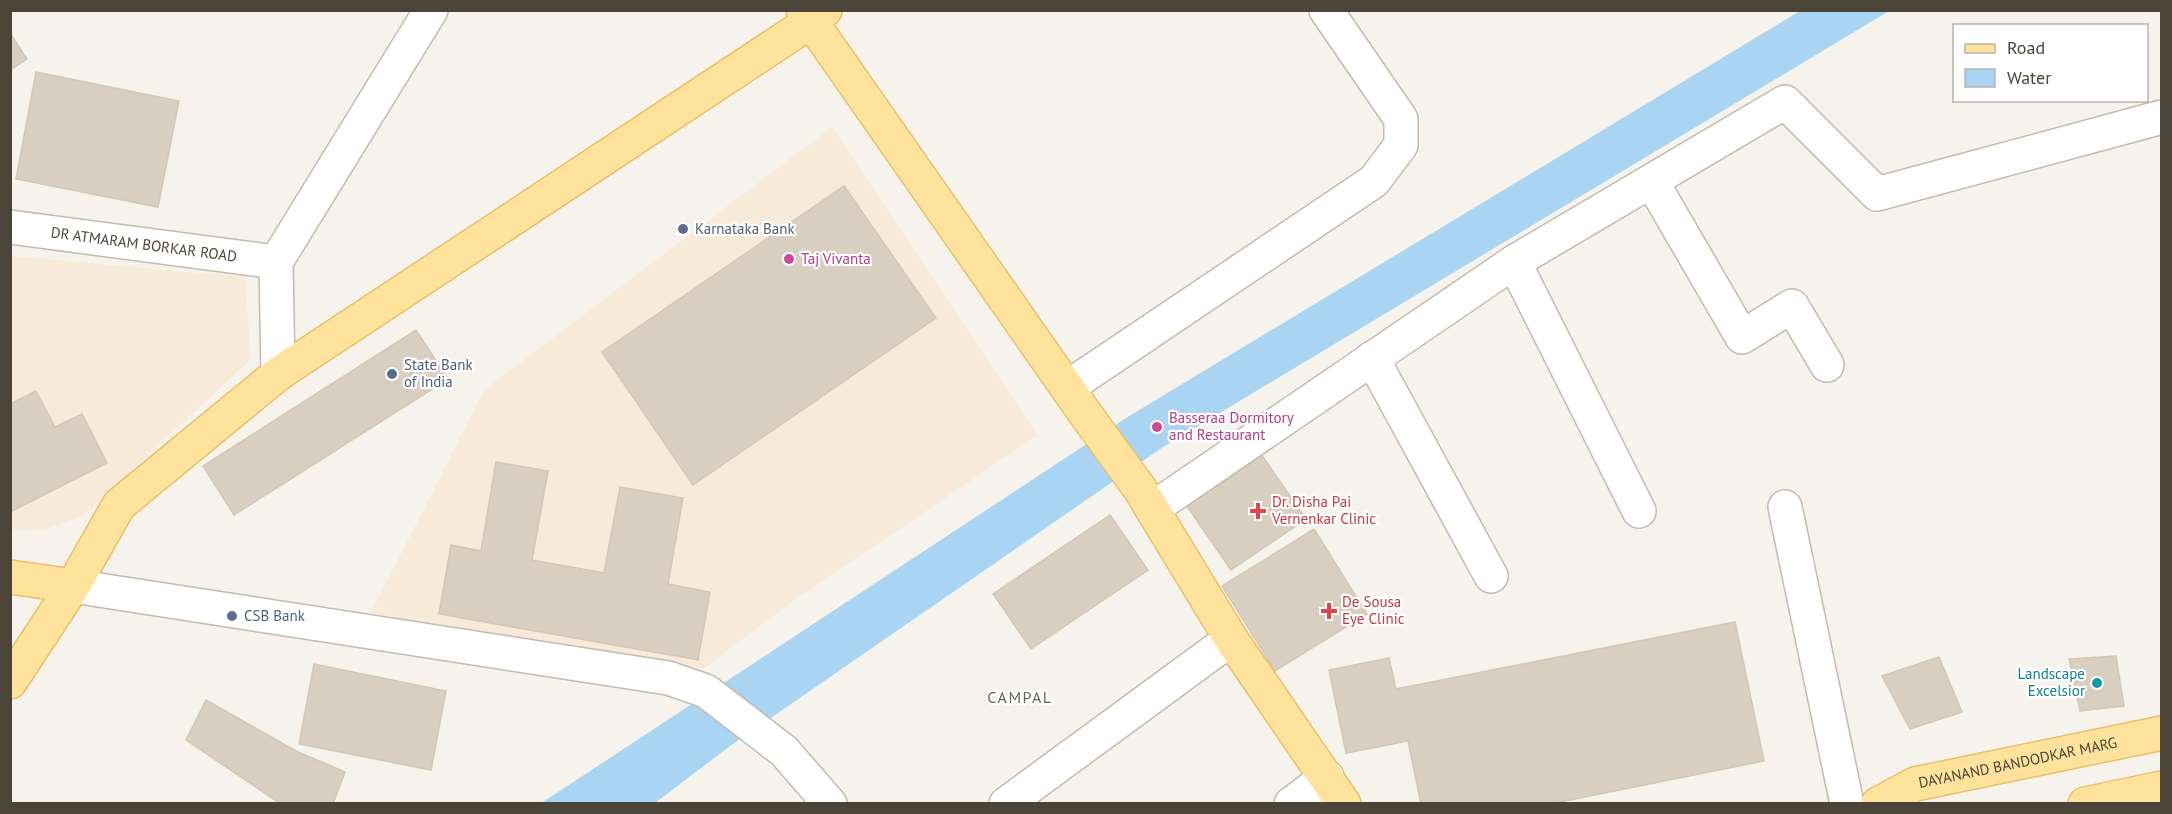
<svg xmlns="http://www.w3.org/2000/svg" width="2172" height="814" viewBox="0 0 2172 814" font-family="'PT Sans',sans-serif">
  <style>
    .commercial { fill: #f7ead8 }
    .water { fill: #a9d4f2 }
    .building { fill: #d8cfc1; stroke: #d3c7b4; stroke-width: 1.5 }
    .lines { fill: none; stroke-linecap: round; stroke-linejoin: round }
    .minor-casing { stroke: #c2bbae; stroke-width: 36 }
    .major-casing { stroke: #e6c16a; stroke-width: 36 }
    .minor { stroke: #fff; stroke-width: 33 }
    .major { stroke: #ffe39c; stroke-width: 33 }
    .service-dot { fill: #5c6f8a; stroke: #fff; stroke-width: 2 }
    .hotel-dot { fill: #d1479c; stroke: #fff; stroke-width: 2 }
    .health-dot { fill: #e0444e; stroke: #fff; stroke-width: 2 }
    .culture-dot { fill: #0f9aa8; stroke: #fff; stroke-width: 2 }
    .labels { text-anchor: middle; stroke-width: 4.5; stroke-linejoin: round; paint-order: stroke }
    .service-label { font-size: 15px; fill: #4e5e75; stroke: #fff; text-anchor: start }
    .street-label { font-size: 15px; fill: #4b4439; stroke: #fff }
    .hotel-label { font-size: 15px; fill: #b23c85; stroke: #fff; text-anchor: start }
    .health-label { font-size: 15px; fill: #be3a42; stroke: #fff; text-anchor: start }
    .culture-label { font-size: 15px; fill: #0d838f; stroke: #fff; text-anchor: end }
    .neighbourhood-label { font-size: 16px; letter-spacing: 1.5px; fill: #6e6250; stroke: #fff }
  </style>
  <rect width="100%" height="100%" fill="#f6f3ec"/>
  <path class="commercial" d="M832,127L1038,435L792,602L703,669L371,613L484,390Z
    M11,256L245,277L251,359L83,516L44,530L11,529Z"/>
  <path class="water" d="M1800,11H1889L1163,447L730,746L655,803L540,804L1126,418Z"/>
  <path class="building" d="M10,33L27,59L10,70Z
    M36,72L179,101L158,207L16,179Z
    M844,186L936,318L693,485L602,352Z
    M416,330L448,379L234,515L203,466Z
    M36,391L55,427L82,414L107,463L10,512V404Z
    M1261,454L1306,519L1231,570L1186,505Z
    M496,462L548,471L532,560L604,573L620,487L683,498L668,584L710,592L698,660L439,614L451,545L481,551Z
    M1110,515L1148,570L1031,649L993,594Z
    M1314,529L1367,614L1275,671L1222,586Z
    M1735,622L1764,761L1550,804H1421L1408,741L1346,753L1329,670L1389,658L1396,689Z
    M2116,656L2124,706L2080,711L2069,659Z
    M1939,657L1962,712L1910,729L1882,676Z
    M314,664L446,691L431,770L299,744Z
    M206,700L296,751L345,772L333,804H281L186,740Z"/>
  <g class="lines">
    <defs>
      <g id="minor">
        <path d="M1652,182L1742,337L1792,306L1827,365"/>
        <path id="s1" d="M10,227L276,262"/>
        <path d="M1514,262L1639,511"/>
        <path d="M1372,358L1491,576"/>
        <path d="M278,374L276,262L431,10"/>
        <path d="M1068,387L1374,181L1401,145V119L1326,10"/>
        <path d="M1785,507L1847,804"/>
        <path d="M1152,509L1514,262L1785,102L1877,194L2162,117"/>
        <path d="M73,586L668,678L706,691L784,751L830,804"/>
        <path d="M1006,804L1231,639"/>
        <path d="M1291,804L1327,777"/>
      </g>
      <g id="major">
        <path d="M803,10L1084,412L1140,489L1231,639L1344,804"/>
        <path d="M10,577L73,586"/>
        <path d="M10,682L73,586L119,505L278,374L810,22L825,10"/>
        <path id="s2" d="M1878,804L1915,784L2162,733"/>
        <path d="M2085,804L2162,788"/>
      </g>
    </defs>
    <use href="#minor" class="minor-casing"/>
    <use href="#major" class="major-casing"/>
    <use href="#minor" class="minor"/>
    <use href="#major" class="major"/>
  </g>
  <g class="service-dot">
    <circle cx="683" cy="229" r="6"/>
    <circle cx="392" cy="374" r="6"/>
    <circle cx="232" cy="616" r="6"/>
  </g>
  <g class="hotel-dot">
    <circle cx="789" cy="259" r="6"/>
    <circle cx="1157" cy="427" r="6"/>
  </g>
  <g class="health-dot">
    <path d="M1255 502h6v6h6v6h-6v6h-6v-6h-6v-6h6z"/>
    <path d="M1326 602h6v6h6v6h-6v6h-6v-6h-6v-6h6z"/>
  </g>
  <circle class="culture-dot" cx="2097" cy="683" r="6"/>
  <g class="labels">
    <g class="service-label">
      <text x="695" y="234">Karnataka Bank</text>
      <text x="404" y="370">State Bank<tspan x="404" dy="17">of India</tspan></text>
      <text x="244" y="621">CSB Bank</text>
    </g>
    <g class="street-label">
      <text dy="5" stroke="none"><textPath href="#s1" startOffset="135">DR ATMARAM BORKAR ROAD</textPath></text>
      <text dy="5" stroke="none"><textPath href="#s2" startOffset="147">DAYANAND BANDODKAR MARG</textPath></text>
    </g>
    <g class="hotel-label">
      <text x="801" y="264">Taj Vivanta</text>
      <text x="1169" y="423">Basseraa Dormitory<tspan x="1169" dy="17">and Restaurant</tspan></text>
    </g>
    <g class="health-label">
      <text x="1272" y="507">Dr. Disha Pai<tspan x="1272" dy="17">Vernenkar Clinic</tspan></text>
      <text x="1342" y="607">De Sousa<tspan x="1342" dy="17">Eye Clinic</tspan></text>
    </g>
    <g class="culture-label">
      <text x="2085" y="679">Landscape<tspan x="2085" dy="17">Excelsior</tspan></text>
    </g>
    <g class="neighbourhood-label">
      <text x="1020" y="703">CAMPAL</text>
    </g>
  </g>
  <rect width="2172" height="814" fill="none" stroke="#4b4439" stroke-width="24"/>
  <rect x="1953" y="24" width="195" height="78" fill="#ffffff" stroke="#b7b4b0" stroke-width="1.5"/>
  <rect x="1965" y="44" width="30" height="9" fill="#ffe39c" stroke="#b7b4b0" stroke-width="1.5"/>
  <text x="2007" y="54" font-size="18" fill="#4b4439">Road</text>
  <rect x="1965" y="69" width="30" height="18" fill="#a9d4f2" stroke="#b7b4b0" stroke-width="1.5"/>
  <text x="2007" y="84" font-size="18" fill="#4b4439">Water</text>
</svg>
